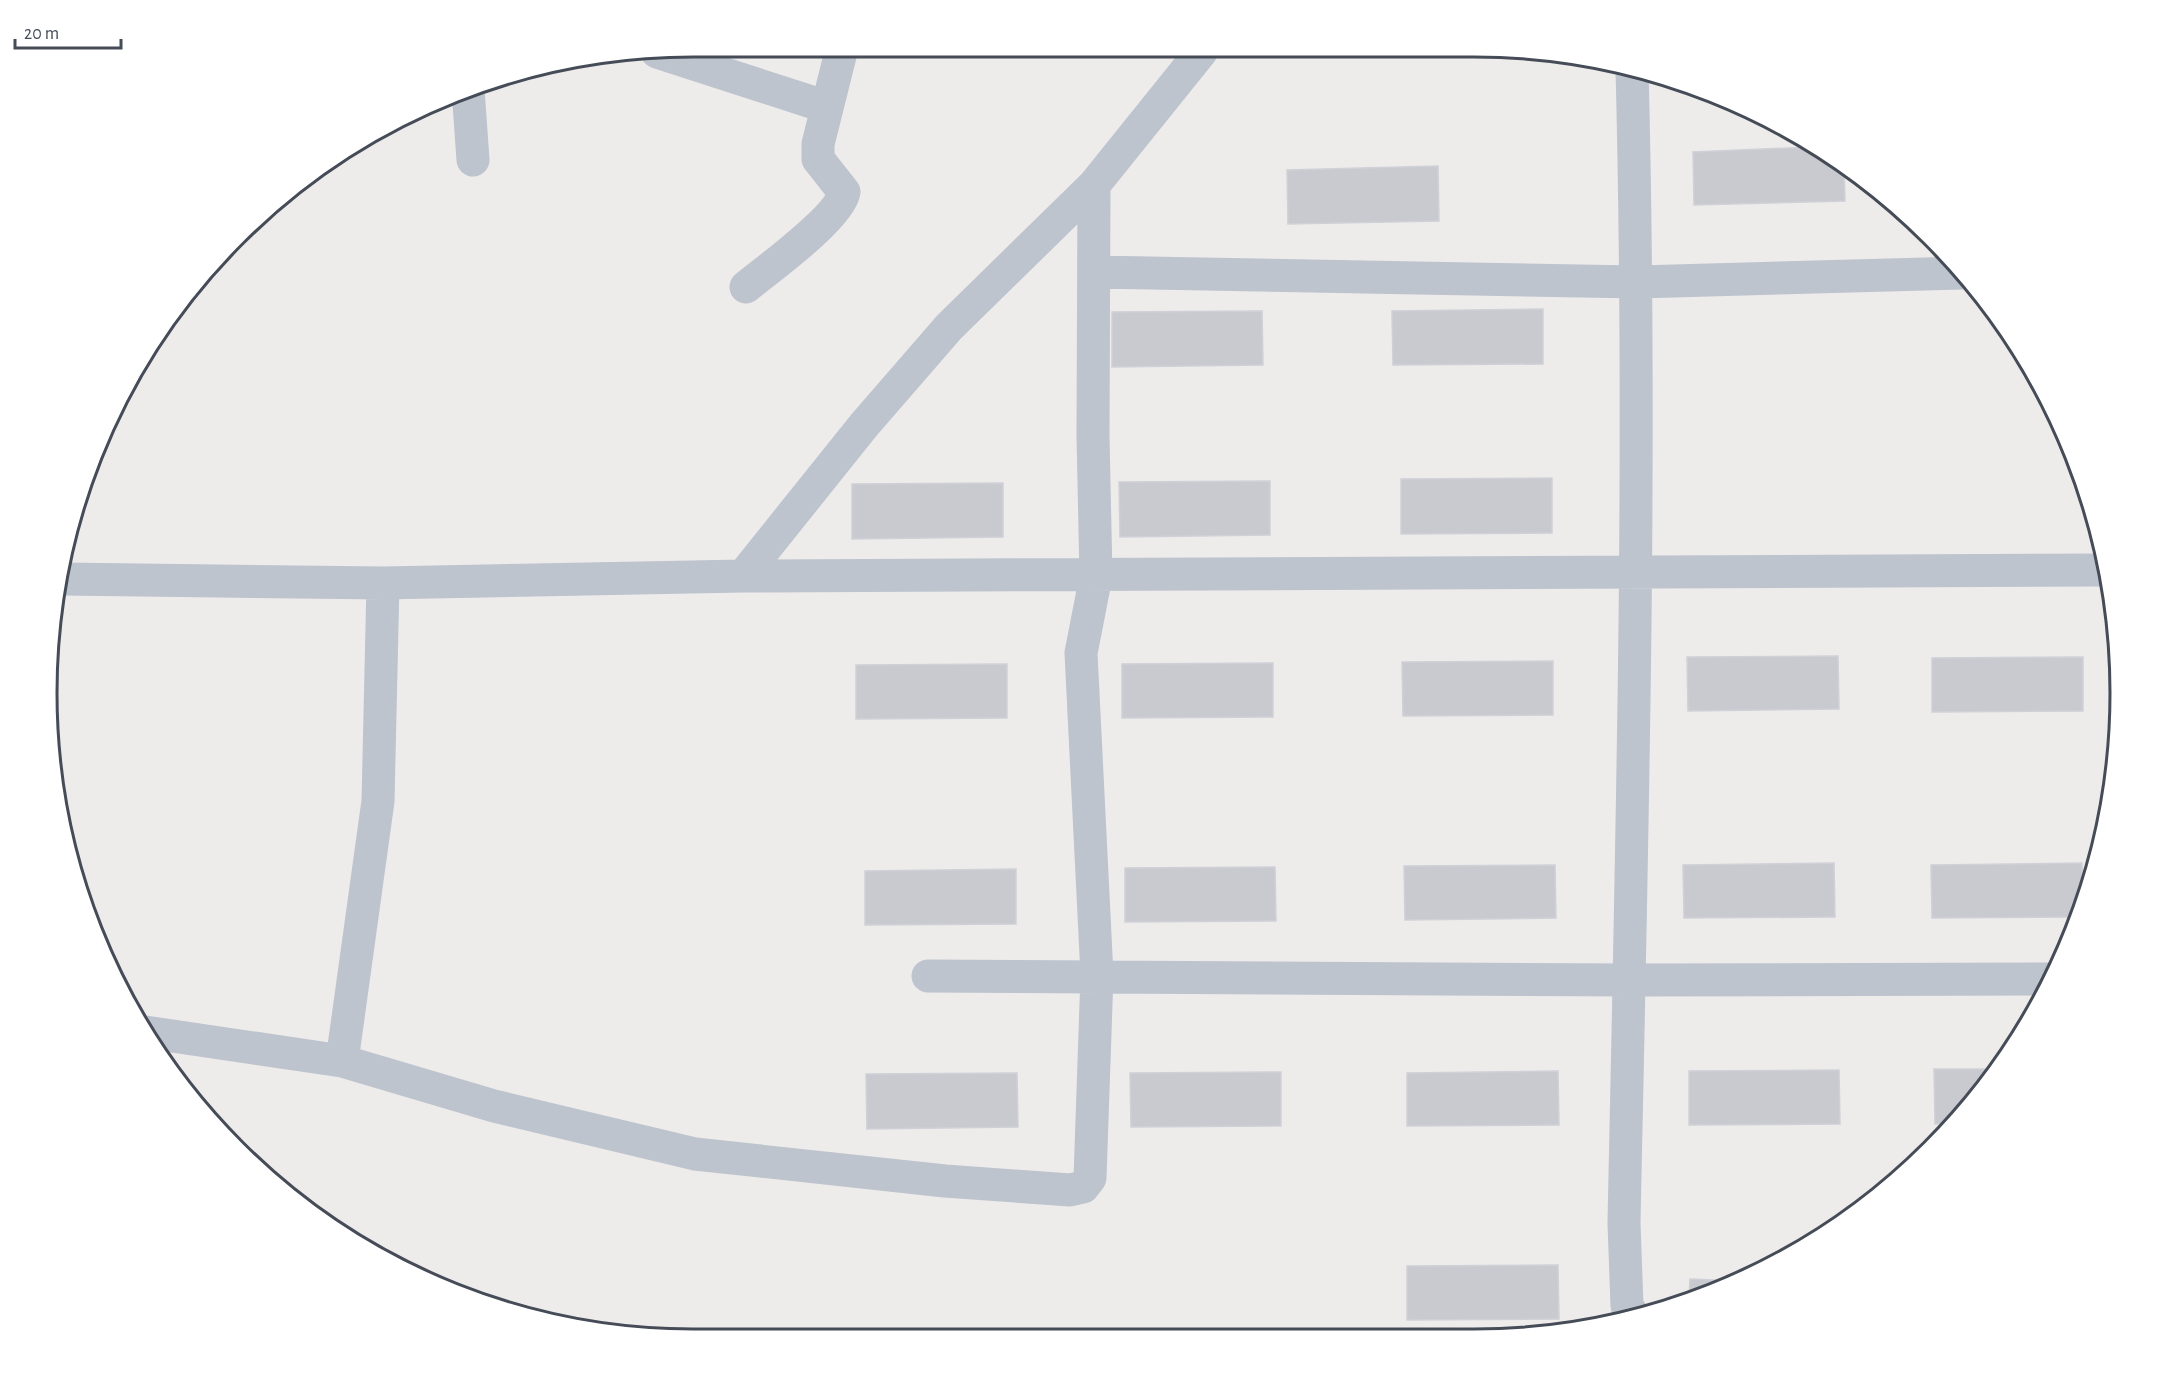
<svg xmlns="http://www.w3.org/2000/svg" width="2167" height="1386" viewBox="0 0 2167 1386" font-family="'Alegreya Sans',sans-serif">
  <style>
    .building { fill: #c8cad0; stroke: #cfd1d7; stroke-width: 1.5 }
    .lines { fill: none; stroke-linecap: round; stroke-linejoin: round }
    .minor { stroke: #bdc4cd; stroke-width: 33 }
    .rim { fill: none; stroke: #454c57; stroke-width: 3 }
  </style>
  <rect width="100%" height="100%" fill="#eeebeb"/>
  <path class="building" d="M1811,147L1844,169L1845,201L1694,205L1693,152Z
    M1438,166L1439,221L1288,224L1287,170Z
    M1543,309V364L1393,365L1392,311Z
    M1262,311L1263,365L1112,367V312Z
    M1552,478V533L1401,534V479Z
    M1270,481V535L1120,537L1119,482Z
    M1003,483V537L852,539V484Z
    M1838,656L1839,709L1688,711L1687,657Z
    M2083,657V711L1932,712V658Z
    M1553,661V715L1403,716L1402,662Z
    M1273,663V717L1122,718V664Z
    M1007,664V718L856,719V665Z
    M1834,863L1835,917L1684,918L1683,865Z
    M2082,863L2083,909L2079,917L1932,918L1931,865Z
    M1555,865L1556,918L1405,920L1404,866Z
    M1275,867L1276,921L1125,922V868Z
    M1016,869V924L865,925V871Z
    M1934,1069H1996L1956,1123L1935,1124Z
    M1839,1070L1840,1124L1689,1125V1071Z
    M1558,1071L1559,1125L1407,1126V1073Z
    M1281,1072V1126L1131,1127L1130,1073Z
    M1017,1073L1018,1127L867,1129L866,1074Z
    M1558,1265L1559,1319L1407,1320V1266Z
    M1690,1279L1738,1281L1689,1299Z"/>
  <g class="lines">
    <path class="minor" d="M657,52L827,107
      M1632,69C1642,454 1632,839 1624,1223L1627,1306L1635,1318
      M468,89L473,160
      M1095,272L1638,282L1962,273
      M746,287C768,269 840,217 844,192L818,159V144L841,52
      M743,576L864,425L949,327L1094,185
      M62,579L383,583L743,576L2106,570
      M928,976L1629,980L2051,979
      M145,1032L342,1061L378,801L383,583
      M342,1061L494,1106L695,1154L945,1181L1070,1190L1083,1187L1090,1178L1097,975L1081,653L1096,576L1093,436L1094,185L1201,52"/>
  </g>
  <path d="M0 0H2167V1386H0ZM693 57H1474A636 636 0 0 1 2110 693V693A636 636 0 0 1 1474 1329H693A636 636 0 0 1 57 693V693A636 636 0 0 1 693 57Z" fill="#fff" fill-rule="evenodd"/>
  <path class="rim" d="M693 57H1474A636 636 0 0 1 2110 693V693A636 636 0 0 1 1474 1329H693A636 636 0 0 1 57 693V693A636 636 0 0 1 693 57Z"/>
  <path d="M15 39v9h106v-9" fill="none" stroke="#454c57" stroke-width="3"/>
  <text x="24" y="39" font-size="18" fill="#454c57" stroke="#ffffff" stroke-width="4.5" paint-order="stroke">20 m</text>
</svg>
